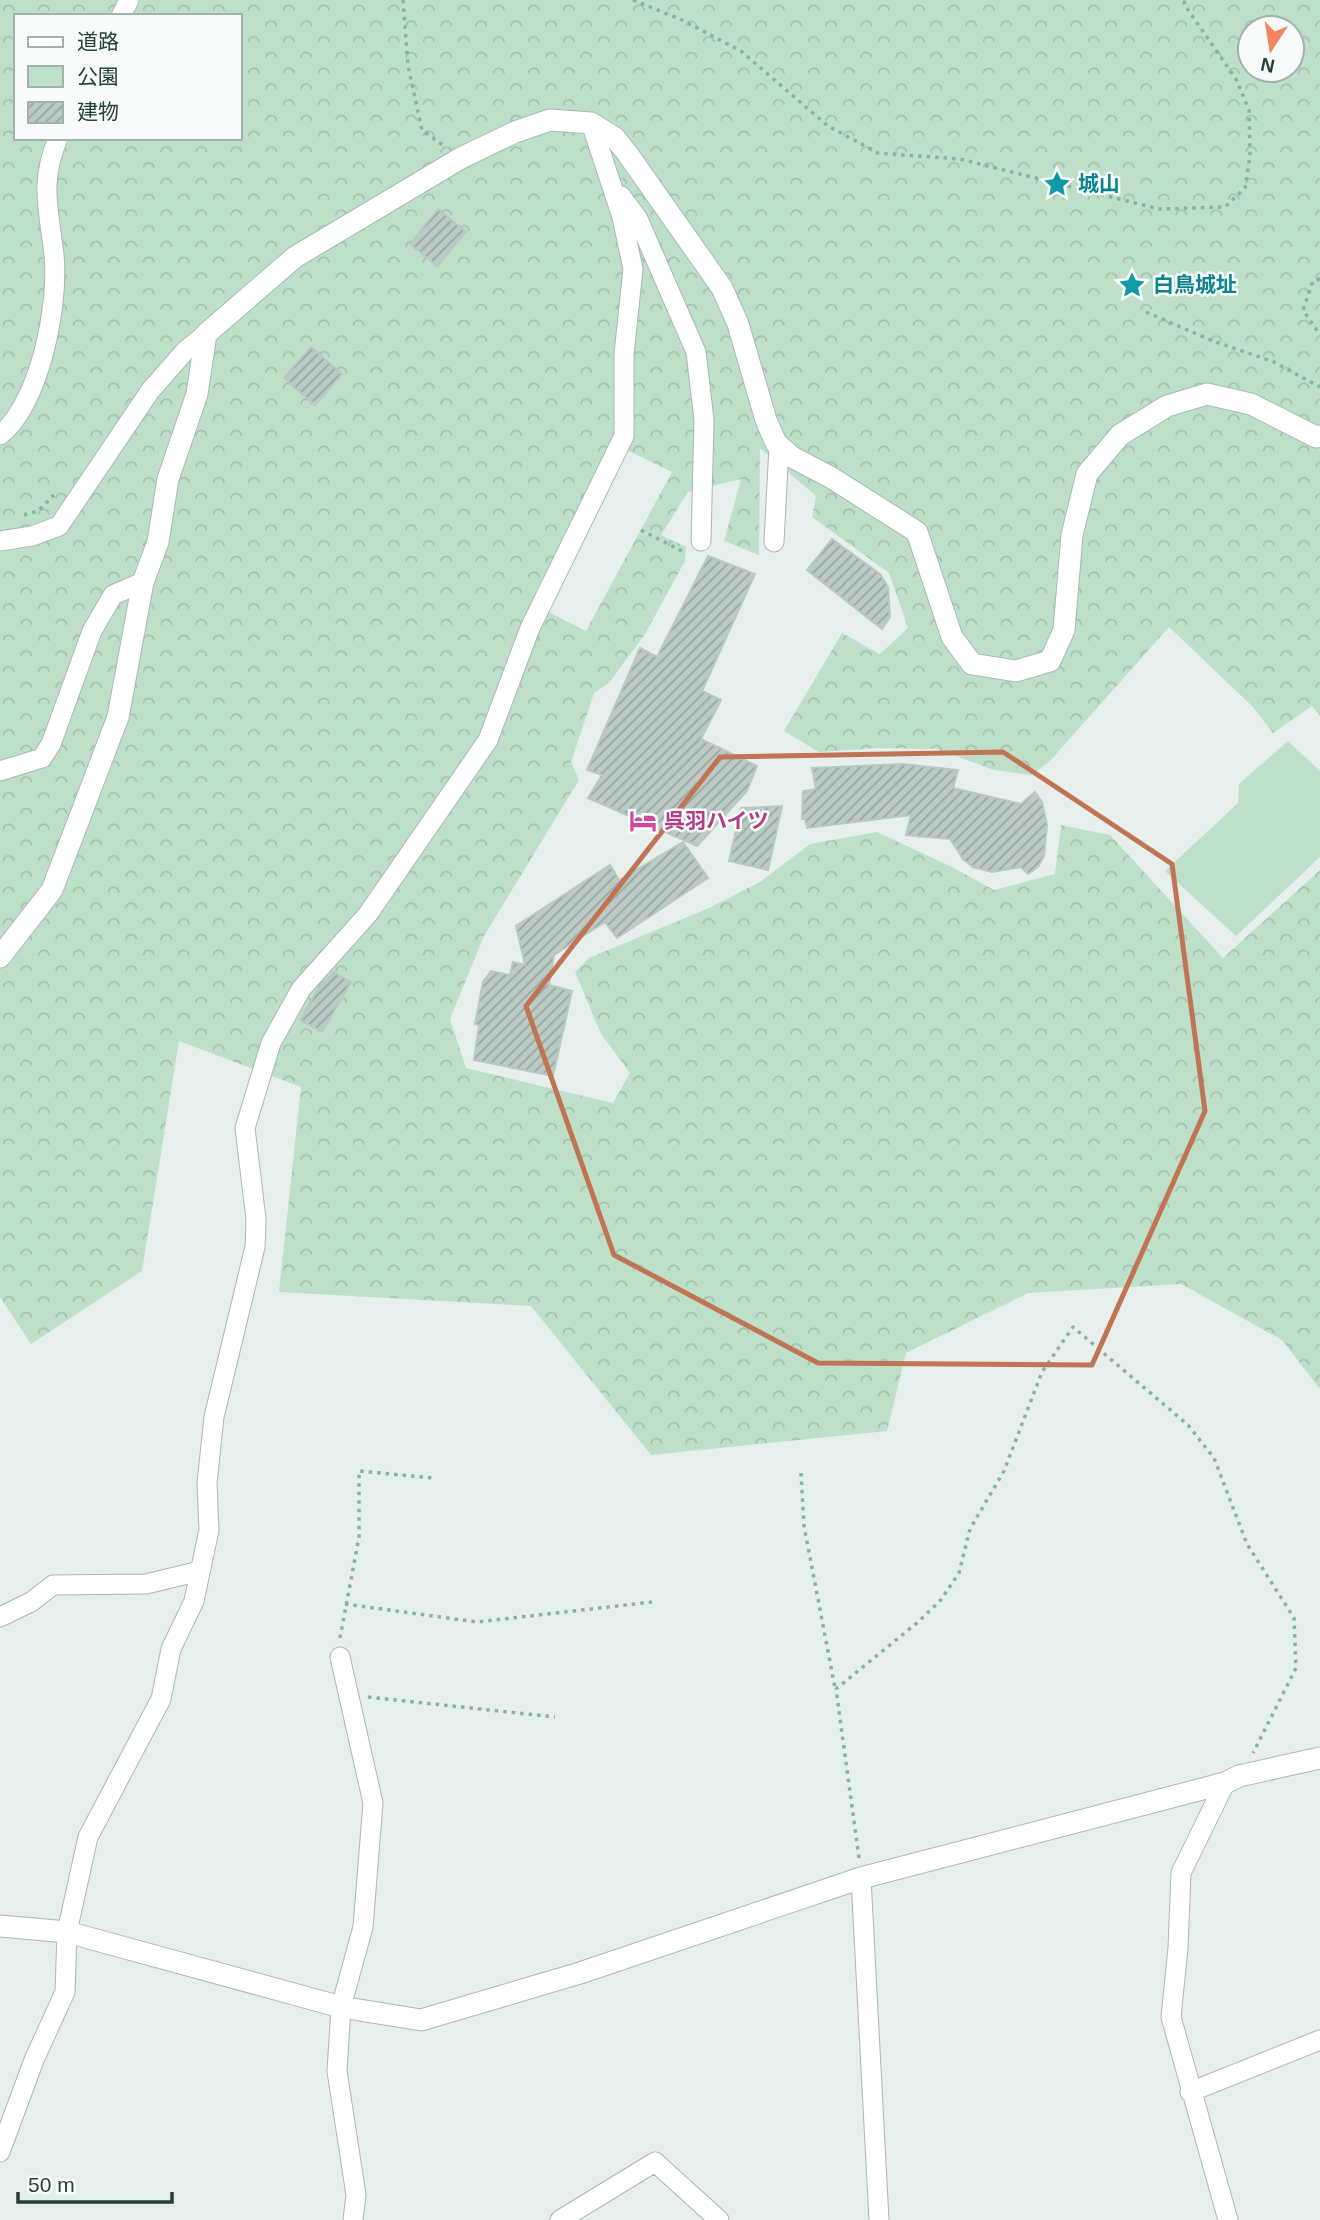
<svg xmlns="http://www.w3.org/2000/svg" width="1320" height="2220" viewBox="0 0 1320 2220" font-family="Arial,'Noto Sans JP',sans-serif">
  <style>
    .green { fill: #bfe0c8 }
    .forest { fill: url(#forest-crowns); fill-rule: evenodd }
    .building { fill: url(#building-hatch); stroke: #b8c9c2; stroke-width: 2 }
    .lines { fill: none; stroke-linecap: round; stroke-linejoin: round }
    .street-casing { stroke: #a8b8b2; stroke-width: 21 }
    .secondary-casing { stroke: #a4bbb3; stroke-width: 23 }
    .path { stroke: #86b3a5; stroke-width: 3.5; stroke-dasharray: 3.5 5; stroke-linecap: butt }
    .street { stroke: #fff; stroke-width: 19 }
    .secondary { stroke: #fff; stroke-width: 21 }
    .marked { fill: none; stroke: #c07456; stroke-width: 5; stroke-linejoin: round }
    .labels { text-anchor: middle; stroke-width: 5; stroke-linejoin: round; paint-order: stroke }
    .culture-label { font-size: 21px; font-weight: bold; fill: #0d838f; stroke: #f7fbf9; text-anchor: start }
    .hotel-label { font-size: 21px; font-weight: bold; fill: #b23c85; stroke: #f7fbf9; text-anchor: start }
  </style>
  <defs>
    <pattern id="forest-crowns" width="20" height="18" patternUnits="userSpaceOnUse" patternTransform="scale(1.75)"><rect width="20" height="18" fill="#bfe0c8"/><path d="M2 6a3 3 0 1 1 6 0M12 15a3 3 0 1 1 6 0" fill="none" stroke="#a4c1ad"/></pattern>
    <pattern id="building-hatch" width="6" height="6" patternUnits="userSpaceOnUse" patternTransform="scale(1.75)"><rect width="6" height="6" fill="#bbcac4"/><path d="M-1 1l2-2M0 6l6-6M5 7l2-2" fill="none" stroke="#98a6a0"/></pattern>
  </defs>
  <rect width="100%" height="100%" fill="#e6efeb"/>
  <path class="green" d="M1288,741L1320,771V857L1236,936L1165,871L1238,803L1239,784Z"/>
  <path class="forest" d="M0,0H1320V716L1312,706L1273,733L1252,706L1169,627L1049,762L1031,775L994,770L937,749L878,748L819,752L784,731L842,633L880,654L908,628L889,573L812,517L816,496L760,448L759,555L724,541L741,479L688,492L661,535L686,547L685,561L645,634L609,683L594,693L571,762L579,780L484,936L450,1019L466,1068L613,1103L630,1073L601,1034L575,972L589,958L709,908L760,882L810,844L877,832L952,867L994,890L1055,874L1061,825L1110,835L1223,958L1320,870V1389L1282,1340L1181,1284L1028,1293L906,1353L887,1431L651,1455L531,1306L279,1292L301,1087L179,1041L142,1271L31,1344L0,1297ZM16,16H240V138H16ZM1250,28H1292V70H1250ZM625,449L672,472L586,631L545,610Z"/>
  <path class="building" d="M438,209L466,232L437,266L410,244Z
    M311,347L342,374L315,405L284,378Z
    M832,539L880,574L888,587L890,617L882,629L807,570Z
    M708,556L755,574L702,691L721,700L701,739L757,766L747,791L697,846L588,798L602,775L587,770L640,648L657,657Z
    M903,764L958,770L953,788L1021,804L1035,792L1042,802L1047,825L1044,856L1038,867L1028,874L1021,867L992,872L973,867L963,859L950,839L906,835L911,815L807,828L805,819H802L803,791L816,789L812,768Z
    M782,806L768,870L729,861L741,808Z
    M683,842L708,878L617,938L605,922L554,955L549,985L572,991L553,1076L474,1060L479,1025L475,1024L483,982L491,971L510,975L513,962L525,965L516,926L610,865L619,880Z
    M333,972L351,982L322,1032L300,1020L318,989Z"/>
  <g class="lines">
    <defs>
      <path id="street" d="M121,16L129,0
        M621,196L638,219L696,352L704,420L701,541
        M0,435C40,403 59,305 54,255C49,209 39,184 58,138
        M0,541L32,536L59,526L150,391L185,351L206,334
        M774,542L779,446
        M0,771L42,758L51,744L92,631L113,595L143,582
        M0,1617L31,1602L53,1585L146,1584L200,1571
        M340,1657L373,1803L363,1927L341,2007L337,2071L356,2195L353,2220
        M1225,1783L1181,1873L1178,1948L1171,2017L1228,2220
        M861,1878L879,2220
        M1190,2092L1320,2040
        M0,2152L34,2060L65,1992L67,1932L88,1837L161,1699L171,1649L194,1601L209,1530L207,1483L214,1417L255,1247L256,1219L245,1128L271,1043L301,989L368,914L488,740L530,628L624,436V354L633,269L622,217L591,123
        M560,2220L655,2162L719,2220"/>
      <path id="secondary" d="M0,957L52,890L118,717L143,582L158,542L168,479L197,394L206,334L295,257L461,158L515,132L550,120L591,123L615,138L627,153L722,288L738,324L766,420L776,443L792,457L832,478L917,532L952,637L972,664L1016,671L1050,661L1064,630L1072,535L1087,474L1120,435L1167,406L1207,394L1251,404L1316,437L1320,436
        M0,1926L67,1932L341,2007L421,2020L580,1973L861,1878L1225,1783L1239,1776L1320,1758"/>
    </defs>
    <use href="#street" class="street-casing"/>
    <use href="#secondary" class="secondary-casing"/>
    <path class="path" d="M403,0L408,66L422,130L444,146
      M633,0L682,20L741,51L828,126L878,153L960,159L1159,209L1225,207L1245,188L1250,156L1249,110L1236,79L1184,4L1185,0
      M1320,279L1313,281L1303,310L1320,335
      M1146,312L1213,341L1274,362L1320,387
      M24,515L38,511L54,495
      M641,530L684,552
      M801,1473L804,1526L835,1688
      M345,1604L477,1622L652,1602
      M340,1638L359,1537V1471L433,1478
      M368,1697L555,1717
      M859,1858L836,1689L918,1622L940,1601L959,1573L970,1529L1004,1471L1042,1372L1073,1327L1188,1425L1214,1458L1247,1544L1294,1618L1296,1668L1253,1753"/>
    <use href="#street" class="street"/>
    <use href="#secondary" class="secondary"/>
  </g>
  <path class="marked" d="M1003,752L1172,864L1205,1111L1092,1365L818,1363L614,1255L526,1006L720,757Z"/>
  <defs>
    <symbol id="sight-bare" viewBox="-9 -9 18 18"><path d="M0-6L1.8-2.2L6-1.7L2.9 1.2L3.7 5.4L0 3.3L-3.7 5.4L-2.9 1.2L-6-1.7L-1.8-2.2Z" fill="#0f9aa8" stroke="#f7fbf9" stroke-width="2.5" paint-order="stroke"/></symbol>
    <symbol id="hotel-bare" viewBox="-9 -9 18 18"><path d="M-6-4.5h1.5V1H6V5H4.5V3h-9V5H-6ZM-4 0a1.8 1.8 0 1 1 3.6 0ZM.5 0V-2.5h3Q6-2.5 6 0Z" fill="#d1479c" stroke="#f7fbf9" stroke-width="2.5" paint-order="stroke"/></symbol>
  </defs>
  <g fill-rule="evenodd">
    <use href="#sight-bare" x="1038" y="165" width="38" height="38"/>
    <use href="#sight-bare" x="1113" y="266" width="38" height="38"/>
    <use href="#hotel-bare" x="624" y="802" width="38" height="38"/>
  </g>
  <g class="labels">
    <g class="culture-label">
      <text x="1078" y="191">城山</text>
      <text x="1153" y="292">白鳥城址</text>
    </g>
    <g class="hotel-label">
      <text x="664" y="828">呉羽ハイツ</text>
    </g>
  </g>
  <rect x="14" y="14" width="228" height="126" fill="#f7fbf9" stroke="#a3b1ad" stroke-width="2"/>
  <rect x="28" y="37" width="35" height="10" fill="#ffffff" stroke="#a3b1ad" stroke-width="2"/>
  <text x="77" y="49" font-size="21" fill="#24423a">道路</text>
  <rect x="28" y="66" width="35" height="21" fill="#bfe0c8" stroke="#a3b1ad" stroke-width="2"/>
  <text x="77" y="84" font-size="21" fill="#24423a">公園</text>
  <rect x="28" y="102" width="35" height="21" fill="url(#building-hatch)" stroke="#a3b1ad" stroke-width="2"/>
  <text x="77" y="119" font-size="21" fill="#24423a">建物</text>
  <g transform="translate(1271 49) rotate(192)"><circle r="33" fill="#f7fbf9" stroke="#a3b1ad" stroke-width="2"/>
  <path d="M0-5L12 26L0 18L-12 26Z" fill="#f4845f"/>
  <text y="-10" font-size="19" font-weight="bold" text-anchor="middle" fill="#24423a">N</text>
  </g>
  <path d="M18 2192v10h154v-10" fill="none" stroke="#24423a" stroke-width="3.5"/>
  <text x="28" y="2192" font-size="21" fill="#24423a" stroke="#f7fbf9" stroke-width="5" paint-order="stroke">50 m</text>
</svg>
